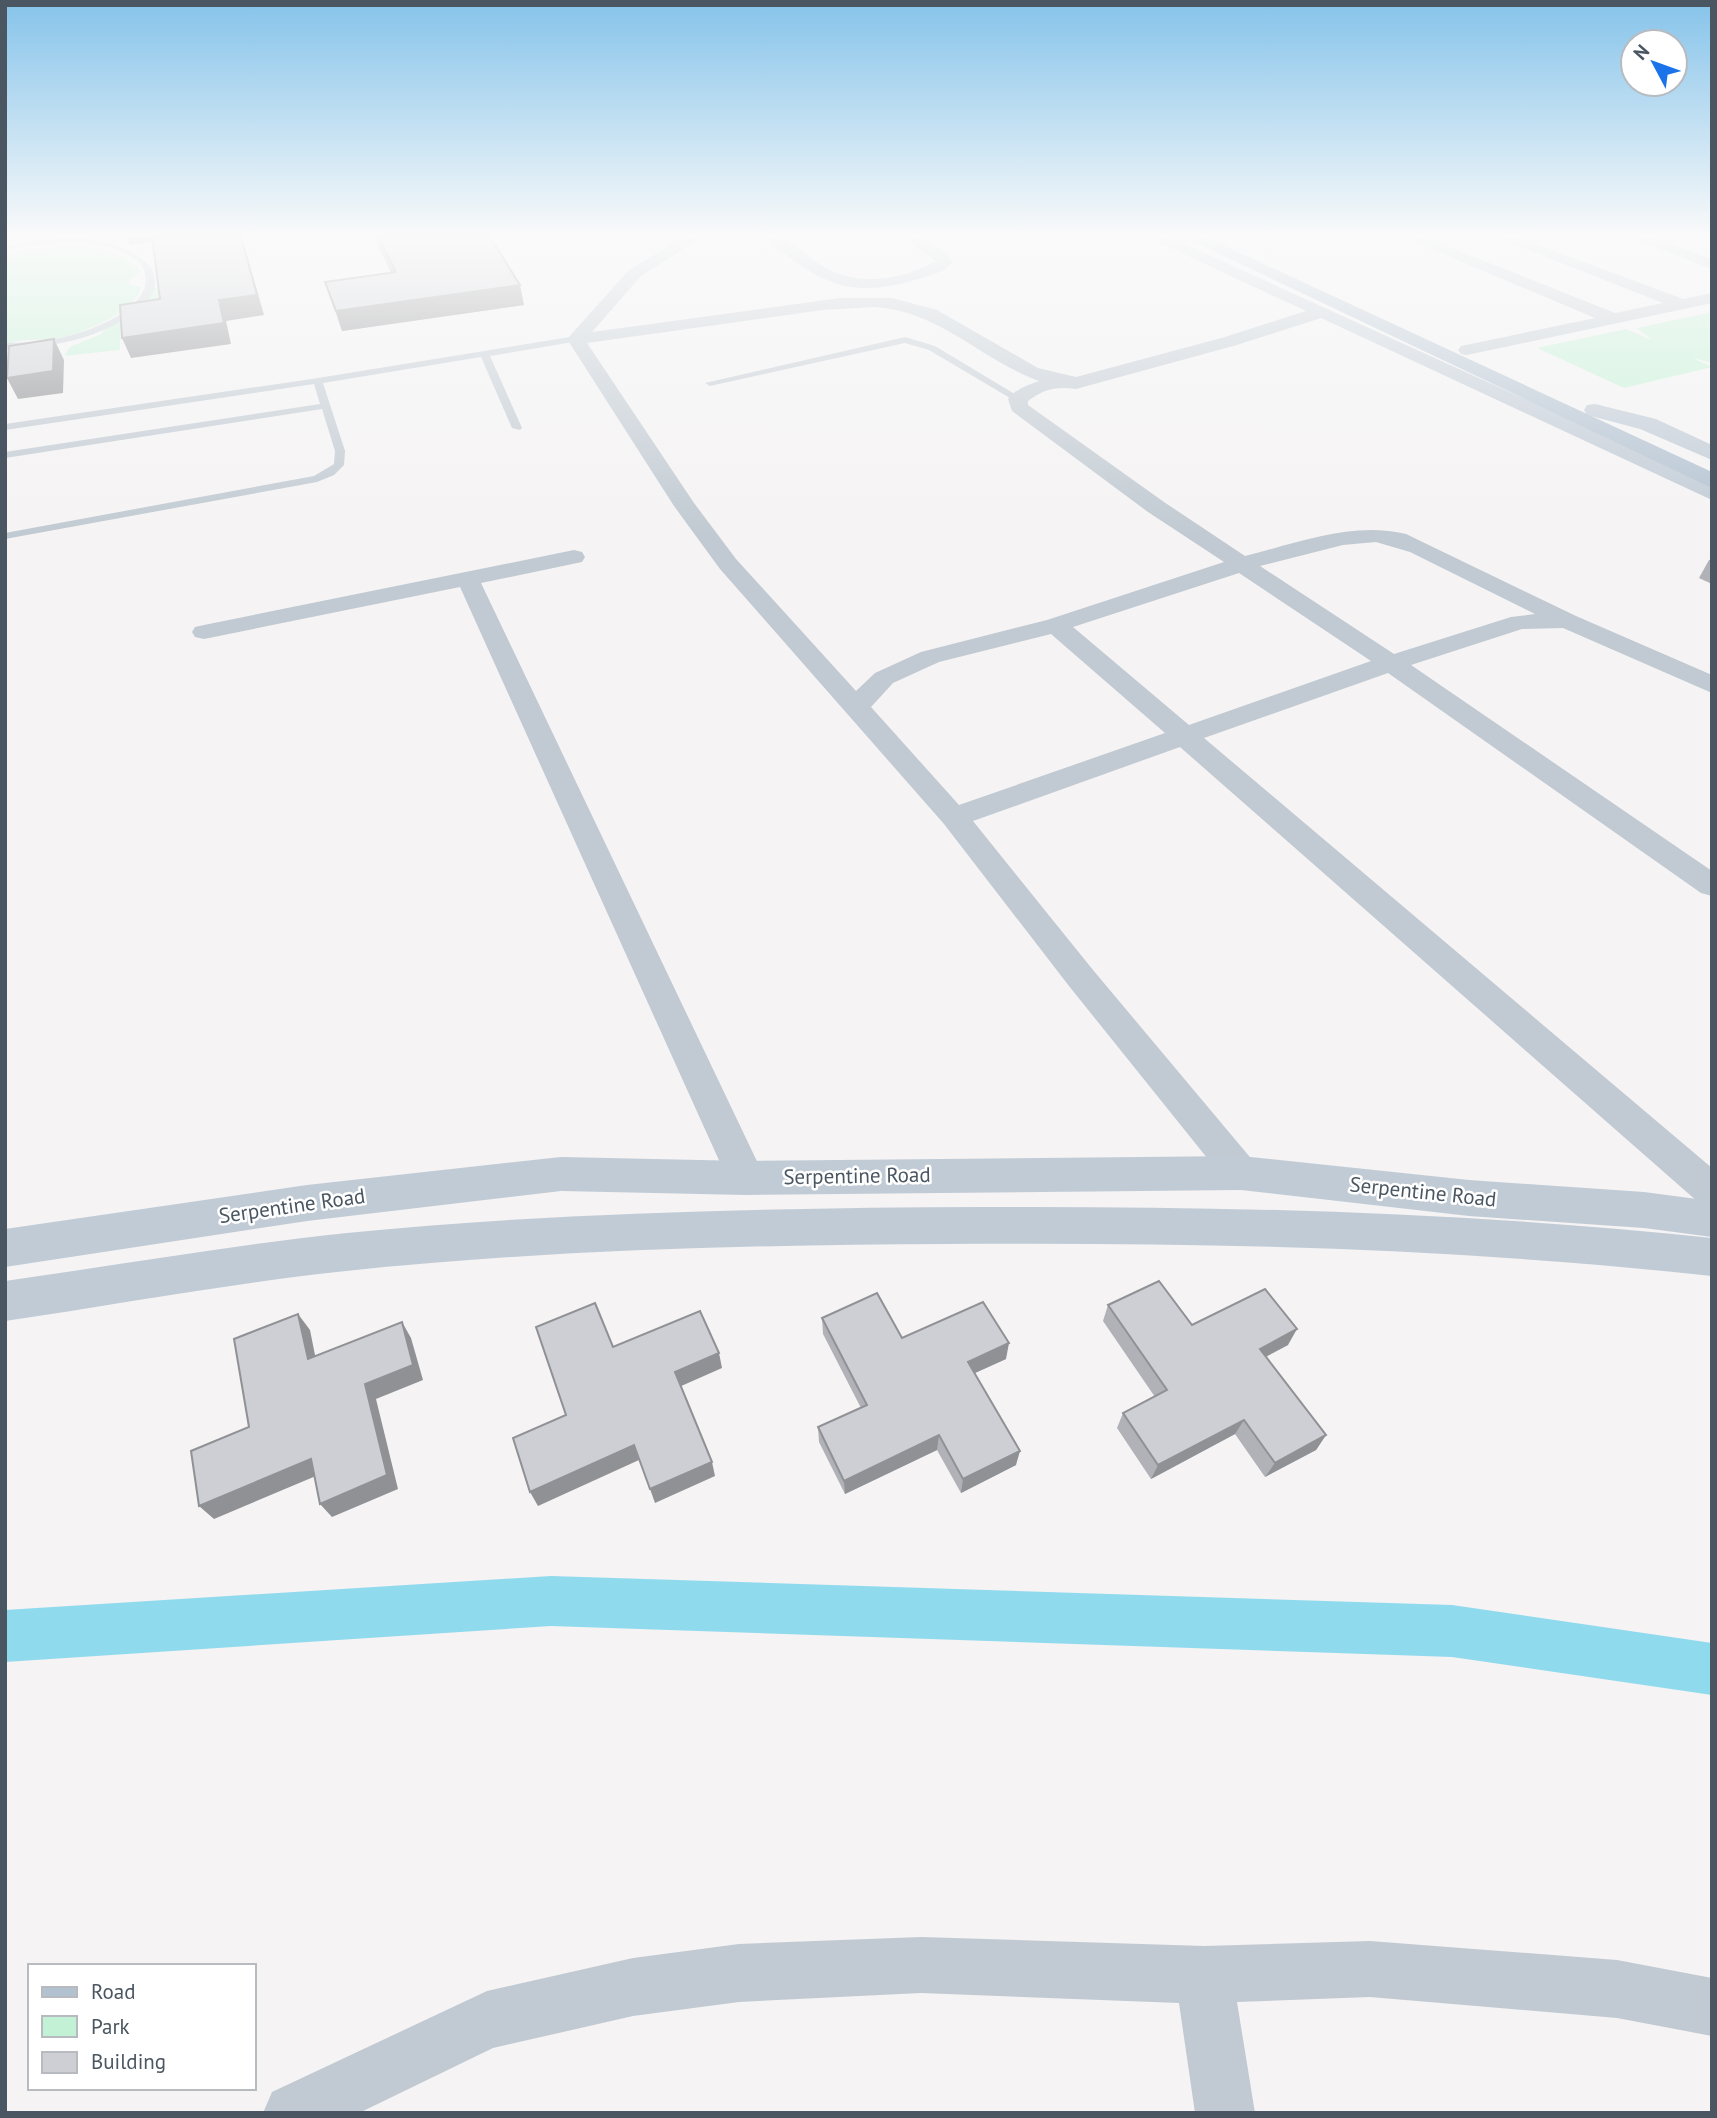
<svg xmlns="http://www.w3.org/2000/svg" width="1717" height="2118" viewBox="0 0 1717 2118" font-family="'PT Sans',sans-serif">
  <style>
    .green { fill: #c3f1d5 }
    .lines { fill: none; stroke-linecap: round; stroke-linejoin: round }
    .canal { fill: #90daee; fill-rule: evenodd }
    .lane { fill: #c1cad2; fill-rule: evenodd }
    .street { fill: #c1cad2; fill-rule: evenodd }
    .secondary { fill: #c1cbd6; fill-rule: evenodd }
    .primary { fill: #b3c2d1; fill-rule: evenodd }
    .wall { fill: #b0b2b7 }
    .shaded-wall { fill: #909195 }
    .building { fill: #cdcfd5; stroke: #909195; stroke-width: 2 }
    .labels { text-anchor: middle; stroke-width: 5; stroke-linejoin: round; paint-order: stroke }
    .street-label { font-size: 21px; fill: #4a5661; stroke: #fff }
  </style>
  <rect width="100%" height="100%" fill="#f5f3f3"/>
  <path class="green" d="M66,246C91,246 124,252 141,271L128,282L131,285L141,287C137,312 78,336 54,339C35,341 26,338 5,344V255Z
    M153,288H165L170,319L120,325V350L64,356L70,347L101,334L110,324L143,306Z
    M1712,312V363L1693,358L1712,367L1624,388L1537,348L1626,329L1652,340L1637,328Z"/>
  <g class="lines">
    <path class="canal" d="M551,1576L1452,1605L1712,1643V1695L1452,1657L551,1626L5,1662V1610Z"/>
    <path class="lane" d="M75,237C138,242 198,281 114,325C80,343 43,347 5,349V343C22,343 38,342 55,339C85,334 166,306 141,264C103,233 49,241 5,251V247L40,240Z
      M576,336L580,339L579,341L490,356L522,428L520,430L512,428L481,357L323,383L345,451L344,465L334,475L317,482L5,539V533L314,476L334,464L335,451L322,409L5,458V452L320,404L314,384L5,430V424L318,378Z
      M905,337L935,346L1023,399L1015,401L929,350L905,343L710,386L705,383Z"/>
    <path class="street" d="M684,237H702L641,276L592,332L840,298H892L937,310L1038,368L1076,377L1225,337L1312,309H1324L1326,313L1324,317L1237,345L1076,389C1057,386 1043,389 1028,401V405L1164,502L1245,556C1298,543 1352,521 1406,534L1576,616L1712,675V693L1563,628L1522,629L1411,665L1712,871V896L1701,893L1388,673L1204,738L1712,1168V1207L1698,1202L1180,747L973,821L1093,970L1254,1162L1260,1173L1254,1184L1241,1189L1228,1184L1069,986L944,824L720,569L674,506L567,339L629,270ZM875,307C942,312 979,359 1039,381C1027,385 1016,389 1008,399L1012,411L1148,512L1224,562L1047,620L921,652L875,673L856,691L736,559L694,503L587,343L823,310ZM1376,542L1410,552L1535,614L1511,617L1394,654L1260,566L1343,545ZM1239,573L1371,661L1189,725L1073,627ZM1051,634L1165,733L959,805L871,707L893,683L939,662Z
      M764,237C791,237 799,251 821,265C854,287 902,281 936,261L901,237C923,237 939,243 953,262C944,273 928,276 915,280C865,294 835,291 793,260C783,253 772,246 764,237Z
      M1403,237H1424L1615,313L1663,303L1495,237H1517L1683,299L1712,293V303L1467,355L1461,354L1458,350L1461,346L1595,318Z
      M1629,237H1651L1712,259V269Z
      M574,550L582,552L585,557L582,562L481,583L765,1178L759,1189L746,1194L733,1189L727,1178L460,587L204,639L195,637L192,632L195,627L204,625Z
      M921,1937L1204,1946L1370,1941L1617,1960L1712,1978V2036L1617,2018L1370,1997L1237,2002L1255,2113H1195L1179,2003L921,1993L739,2002L633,2016L493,2048L359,2113H263L272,2092L487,1991L633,1958L739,1944Z"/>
    <path class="secondary" d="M1147,237H1169L1712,484V500Z
      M1595,404L1656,419L1712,445V460L1640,429L1587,415L1584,410L1587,405Z
      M1241,1156L1469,1180L1644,1192L1712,1201V1237L1644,1228L1469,1216L1241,1190L746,1195L561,1191L307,1221L5,1267V1229L307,1185L561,1157L746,1161Z
      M982,1207C1226,1206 1469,1212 1712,1238V1276C1457,1248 1203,1242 947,1244C746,1245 545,1250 346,1271C232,1283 119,1304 5,1321V1281C119,1265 232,1245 347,1233C558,1212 770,1208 982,1207Z"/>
    <path class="primary" d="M1184,237H1206L1712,472V488Z"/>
  </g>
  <path class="wall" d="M374,237H490L524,305L342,331L325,282L391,273Z
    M1712,559V584L1699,578L1709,560Z
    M1108,1305L1192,1325L1288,1345L1266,1357L1326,1435L1316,1450L1265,1477L1235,1434L1151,1479L1117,1428L1123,1413L1155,1397L1103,1321Z
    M822,1318L902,1338L1006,1359L975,1373L1016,1465L961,1493L937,1450L845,1494L819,1442L818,1427L861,1408L823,1334Z"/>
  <path class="shaded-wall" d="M127,237H156L158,241L130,245Z
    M241,237H242L264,315L226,321L231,344L131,358L122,338L219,300Z
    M520,285L524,305L342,331L336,311Z
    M54,339L64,360L63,393L18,399L7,378Z
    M298,1314L310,1330L319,1375L308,1359Z
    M402,1322L411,1338L423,1380L376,1399L398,1489L332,1517L320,1504L365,1384Z
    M1297,1329L1288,1345L1251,1364L1260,1349Z
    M1009,1343L1006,1359L966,1377L968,1362Z
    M719,1353L722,1368L679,1387L675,1372Z
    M1244,1420L1235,1434L1151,1479L1158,1465Z
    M939,1435L937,1450L845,1494L844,1481Z
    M1326,1435L1316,1450L1265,1477L1275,1463Z
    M634,1445L639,1460L538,1506L530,1492Z
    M1020,1451L1016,1465L961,1493L963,1479Z
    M311,1459L323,1473L214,1519L199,1506Z
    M712,1462L715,1476L655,1503L650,1489Z"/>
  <path class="building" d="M152,237H241L257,295L219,300L224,323L122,338L120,305L160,299Z
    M378,237H490L520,285L336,311L325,282L396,272Z
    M54,339L53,371L7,378L9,346Z
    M1159,1281L1192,1325L1265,1289L1297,1329L1260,1349L1326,1435L1275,1463L1244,1420L1158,1465L1123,1413L1167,1390L1108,1305Z
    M877,1293L902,1338L983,1302L1009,1343L968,1362L1020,1451L963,1479L939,1435L844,1481L818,1427L867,1405L822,1318Z
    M595,1303L613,1347L700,1311L719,1353L675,1372L712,1462L650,1489L634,1445L530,1492L513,1438L566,1415L536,1327Z
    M298,1314L308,1359L402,1322L413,1365L365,1384L387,1475L320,1504L311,1459L199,1506L191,1451L249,1427L234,1339Z"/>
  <linearGradient id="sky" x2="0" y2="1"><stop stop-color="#85c3ea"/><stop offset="0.44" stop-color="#fafafa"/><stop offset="1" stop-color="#fafafa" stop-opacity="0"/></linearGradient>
  <rect width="1717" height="534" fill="url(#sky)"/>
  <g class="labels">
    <g class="street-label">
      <text transform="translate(857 1176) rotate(-1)" y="7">Serpentine Road</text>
      <text transform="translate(1423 1192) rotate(6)" y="7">Serpentine Road</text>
      <text transform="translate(292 1206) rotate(-8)" y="7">Serpentine Road</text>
    </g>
  </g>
  <rect width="1717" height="2118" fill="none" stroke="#4a5661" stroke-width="14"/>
  <rect x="28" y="1964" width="228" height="126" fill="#ffffff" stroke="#b7bbc0" stroke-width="2"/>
  <rect x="42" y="1987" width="35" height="10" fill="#b3c2d1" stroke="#b7bbc0" stroke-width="2"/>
  <text x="91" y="1999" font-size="21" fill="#4a5661">Road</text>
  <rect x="42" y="2016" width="35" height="21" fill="#c3f1d5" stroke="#b7bbc0" stroke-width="2"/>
  <text x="91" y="2034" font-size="21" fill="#4a5661">Park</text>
  <rect x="42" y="2052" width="35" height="21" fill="#cdcfd5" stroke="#b7bbc0" stroke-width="2"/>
  <text x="91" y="2069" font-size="21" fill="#4a5661">Building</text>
  <g transform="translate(1654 63) rotate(311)"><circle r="33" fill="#ffffff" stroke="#b7bbc0" stroke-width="2"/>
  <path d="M0-5L12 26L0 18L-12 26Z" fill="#1a73e8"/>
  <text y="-10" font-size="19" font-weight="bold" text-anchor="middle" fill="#4a5661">N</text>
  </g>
</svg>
